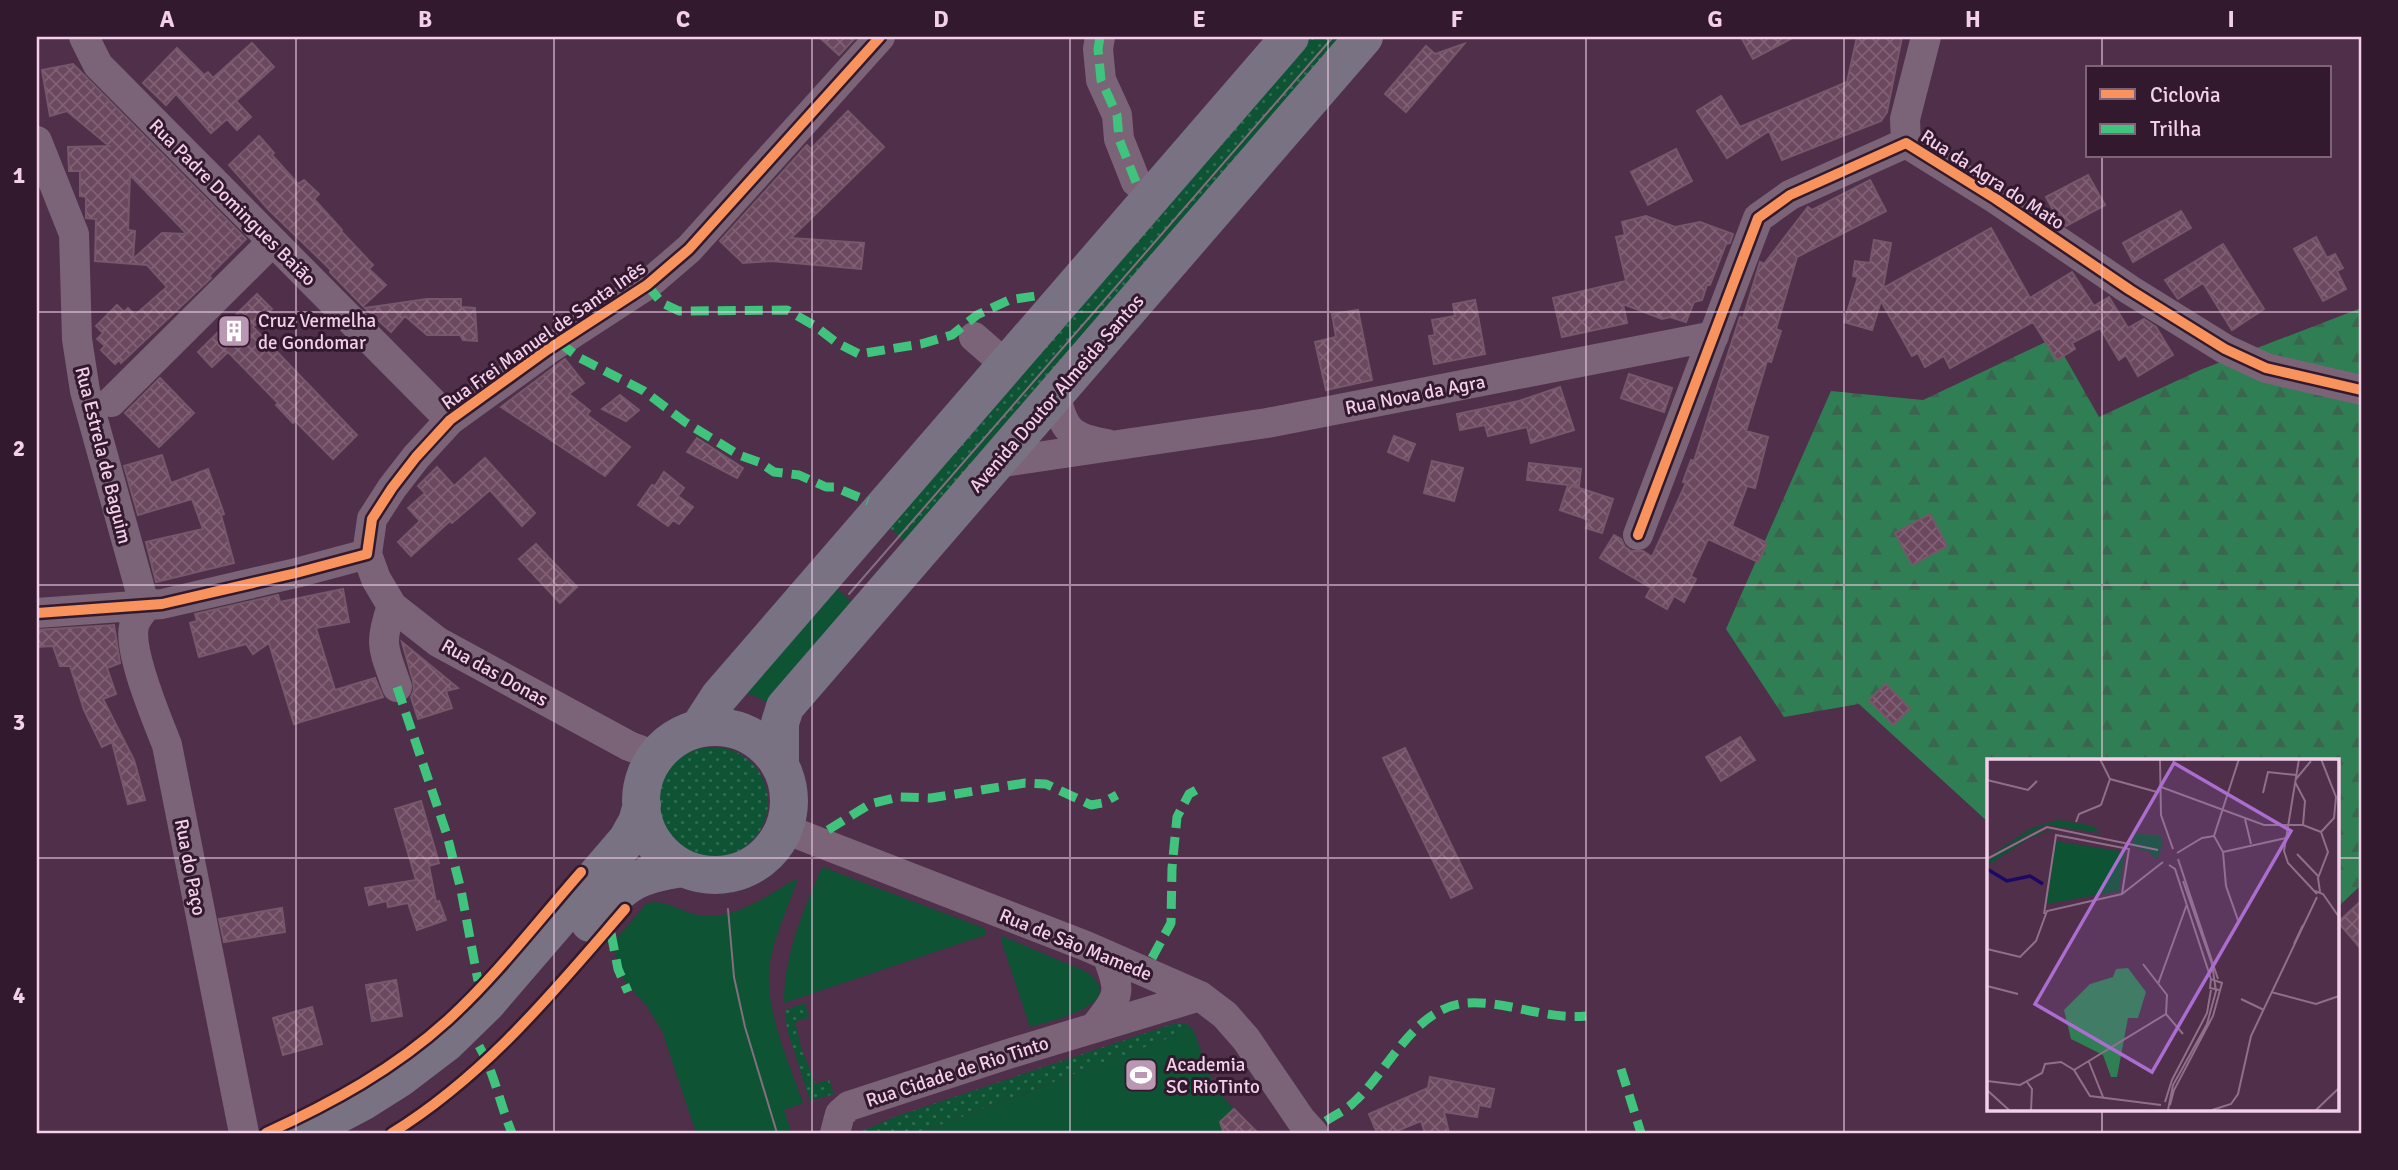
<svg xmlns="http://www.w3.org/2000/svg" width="2398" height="1170" viewBox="0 0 2398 1170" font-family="Signika,sans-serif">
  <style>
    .grass { fill: url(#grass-dots) }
    .forest { fill: url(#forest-firs) }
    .garden { fill: #0d5334 }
    .building { fill: url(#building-cross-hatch); stroke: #75586a; stroke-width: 2; fill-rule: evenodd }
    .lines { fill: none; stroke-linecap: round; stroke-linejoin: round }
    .minor { stroke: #7b6477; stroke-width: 30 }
    .major { stroke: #787283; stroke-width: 38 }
    .tram { stroke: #846f80; stroke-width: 2 }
    .quiet { stroke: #40c37c; stroke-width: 9; stroke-dasharray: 18 9; stroke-linecap: butt }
    .cycleway-casing { stroke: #33192e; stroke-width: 15 }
    .cycleway { stroke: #f8935d; stroke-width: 10 }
    .grid { fill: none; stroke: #f3cfea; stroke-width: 2; stroke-opacity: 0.55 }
    .labels { text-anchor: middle; stroke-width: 6; stroke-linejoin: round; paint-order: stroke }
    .street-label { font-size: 19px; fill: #f3cfea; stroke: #33192e }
    .poi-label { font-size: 19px; fill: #f3cfea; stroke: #33192e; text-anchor: start }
    .inset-river { fill: none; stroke: #1b0965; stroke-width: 3.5 }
    .inset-road { fill: none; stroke: #916f8a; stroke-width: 2 }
    .view { fill: #ab6dd0; fill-opacity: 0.15; stroke: #ab6dd0; stroke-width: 3.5 }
    .inset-edge { fill: none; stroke: #f3cfea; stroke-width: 3.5 }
    .neatline { fill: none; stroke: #f3cfea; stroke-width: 2.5 }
    .grid-label { font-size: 23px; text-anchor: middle; font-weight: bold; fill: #f3cfea }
  </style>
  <defs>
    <pattern id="grass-dots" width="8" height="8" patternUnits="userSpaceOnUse" patternTransform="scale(1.75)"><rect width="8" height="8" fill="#0d5334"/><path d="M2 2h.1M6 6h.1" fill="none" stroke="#316b52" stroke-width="1.8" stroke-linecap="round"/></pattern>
    <pattern id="forest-firs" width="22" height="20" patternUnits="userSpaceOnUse" patternTransform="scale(1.75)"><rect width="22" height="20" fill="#307f54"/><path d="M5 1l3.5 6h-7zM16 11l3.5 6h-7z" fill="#3a654e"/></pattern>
    <pattern id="building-cross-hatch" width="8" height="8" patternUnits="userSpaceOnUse" patternTransform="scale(1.75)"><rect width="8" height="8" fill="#6c485e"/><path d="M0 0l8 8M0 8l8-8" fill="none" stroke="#816175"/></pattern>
  </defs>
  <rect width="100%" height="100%" fill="#4f2f4a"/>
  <path class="grass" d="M1306,37H1350L910,546L883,522Z
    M658 802a55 55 0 1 1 110 0a55 55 0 1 1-110 0Z
    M805,1003L809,1017L795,1022L801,1047L815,1084L829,1080L834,1094L810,1101L787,1029L785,1010Z
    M1176,1023L1186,1024L1193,1029L919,1133H857L897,1116Z"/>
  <path class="forest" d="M2361,308V885L2337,908V760H1988V822L1859,704L1784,717L1726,629L1831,391L1923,400L2054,338L2099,417L2200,370Z"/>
  <path class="garden" d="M835,587L851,601L774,706L757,697L740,691Z
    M822,867L986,929L985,935L784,1003C784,954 803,912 822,867Z
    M798,878C789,906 771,942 769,972C766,1012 790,1065 803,1103L784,1110L791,1132L787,1133H696L662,1031L646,1005L625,982L619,968L613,943L647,903C670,899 681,914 704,916C739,918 769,894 798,878Z
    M1002,936L1087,972C1131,1004 1050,1021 1030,1027L1001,940Z
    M1193,1029L1215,1089L1258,1133H920Z"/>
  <path class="building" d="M819,37H856L839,55Z
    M1741,37H1794L1753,59Z
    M1857,37H1902L1887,112L1881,121L1782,160L1769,131L1727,158L1697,111L1721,96L1740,127L1847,82Z
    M252,43L274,67L236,101L251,117L237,130L227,119L211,133L176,94L166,105L143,83L177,48L204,75L208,72L213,78Z
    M1464,44L1406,112L1385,94L1426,46L1435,54Z
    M73,64L246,239L209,276L211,278L121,363L119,360L115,364L101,350L105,346L97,339L103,333L96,326L117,305L124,312L128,308L135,315L167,287L147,265L95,261L96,219L86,218V197L80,196V171H69L68,147L109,146L67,111L50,116L42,70ZM130,175L187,234L162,233L133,259L135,231L128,230Z
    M848,111L884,147L791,238L864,243L861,269L771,261L743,263L720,241L807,145L811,149Z
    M259,136L274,153L272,155L298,184L304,180L319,194L314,199L342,230L341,231L373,265L369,269L386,285L363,306L330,272L331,270L269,210L229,165Z
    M1676,149L1692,181L1648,205L1631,172Z
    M2088,175L2105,205L2066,226L2059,221L2046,197Z
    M1870,180L1886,211L1797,257L1776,329L1781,331L1771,362L1767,361L1746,431L1768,437L1755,488L1747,486L1732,526L1767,543L1758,562L1708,539L1691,576L1696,579L1684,602L1674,596L1667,609L1646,597L1651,588L1600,558L1614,535L1621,539L1625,547L1631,551H1643L1652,557L1686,483L1683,482L1691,460L1694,461L1722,372L1740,317L1743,318L1760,262L1764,264L1808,207L1812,210Z
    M2181,211L2191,228L2133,262L2123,243Z
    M1646,216L1675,227L1700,222L1733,234L1730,243L1726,244L1710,285H1707L1702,300L1694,302L1686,322L1670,317L1662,319L1623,304L1627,323L1562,337L1553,298L1626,281L1616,237L1625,235L1622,222Z
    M1991,228L2030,298L2072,272L2094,306L2109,297L2128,328L2144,319L2156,327L2173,355L2138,376L2126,355L2119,360L2100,328L2072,343L2075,349L2057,360L2033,322L1950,368L1944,356L1925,367L1918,353L1912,356L1881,301L1872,330L1844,322L1858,277L1853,276L1855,261L1870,263L1874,240L1891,243L1883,288Z
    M2316,237L2327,258L2335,254L2343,268L2337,271L2346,289L2323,301L2294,249Z
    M2223,244L2264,309L2232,330L2203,283L2178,299L2165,280Z
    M257,294L272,309L253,327L357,435L333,459L295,421L293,423L276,405L278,403L228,352L212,367L198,352Z
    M427,299H461V307L475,308L477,341L463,340L460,335H427L405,316L391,332L365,308Z
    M1475,300L1485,354L1434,364L1429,336L1435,335L1432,320L1455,316L1453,304Z
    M1358,310L1372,380L1326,390L1315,342L1336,337L1332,314Z
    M565,359L584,383L569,394L590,411L587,415L630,447L605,476L501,407Z
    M1629,374L1672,388L1664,412L1621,398Z
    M160,378L194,413L159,447L125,413Z
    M1560,387L1574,430L1531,443L1527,427L1488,436L1485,425L1460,430L1457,414L1519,401Z
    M620,395L639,410L626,421L602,409Z
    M1394,436L1415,444L1408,461L1388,452Z
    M697,438L743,468L737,478L687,452Z
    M162,455L171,483L208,469L224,514L221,515L234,563L156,582L146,542L203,529L192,499L138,515L124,466Z
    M485,458L535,513L522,526L490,490L452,523L450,521L411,556L398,542L420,521L408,508L425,493L418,486L437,467L454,486Z
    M1432,461L1463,468L1454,501L1424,493Z
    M1529,463L1581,469L1579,486L1570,485L1613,499L1602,533L1586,528L1589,520L1560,510L1568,485L1527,480Z
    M664,472L684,488L678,496L693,507L679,524L673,520L668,526L638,505L652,485L655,486Z
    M1930,514L1947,546L1912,565L1895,533Z
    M536,544L577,587L560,603L519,559Z
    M343,589L349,622L316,628L335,690L375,678L383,697L294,724L269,643L253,654L246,644L199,657L190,623L197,621L195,614L278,595L280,602Z
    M114,625L120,663L107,668L116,694L103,699L134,760L145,800L128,804L112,742L102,747L84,710L70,666H60L53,646L37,647V630Z
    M402,642L458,688L446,691L452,708L418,719L411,697L414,690L413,681Z
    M1886,684L1910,709L1893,725L1869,700Z
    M1740,737L1755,760L1721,781L1706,757Z
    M1405,748L1472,888L1451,898L1383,758Z
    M421,801L439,863L429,866L436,902L439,901L446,920L417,930L408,903L388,907L387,901L369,905L365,888L416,880L395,809Z
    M2361,901V949L2338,922Z
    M282,908L285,932L224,942L219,919Z
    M396,980L402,1016L372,1021L366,985Z
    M312,1007L322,1044L283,1055L273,1018Z
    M1430,1077L1494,1089L1490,1107L1479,1105L1477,1117L1444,1112L1449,1133H1425L1421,1121L1392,1133H1377L1369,1114L1428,1088Z
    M1234,1109L1258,1133H1224L1220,1122Z"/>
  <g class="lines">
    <path class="minor" d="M84,37L98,65L450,420
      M1100,37L1098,49L1101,80L1117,115L1119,139L1136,182
      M37,141L74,234L77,339L85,391L145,607C141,613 135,620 134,626C128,652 157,719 167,745L244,1133
      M1906,143L1905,119L1926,37
      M974,337L1006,365
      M1055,392C1063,430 1070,438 1107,444
      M111,402L272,242
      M997,463L1267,423L1714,336
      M1638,535L1758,218L1790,195L1906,143L1996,199L2130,290L2225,349L2266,368L2361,390
      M367,554L376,579L392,606L438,642L629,746L656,756
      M392,606C378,646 384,649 397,687
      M37,613L162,604L296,573L367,554L372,519L392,488L416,457L450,420L547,350L647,285L689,249L880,37
      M785,829L1086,946L1200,996L1225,1015L1246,1039L1301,1120L1313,1133
      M1095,1027C1120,994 1122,994 1107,955
      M835,1133L840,1114L849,1106L1008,1054L1200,996"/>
    <path class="major" d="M641 801a74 74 0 1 1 148 0a74 74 0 1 1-148 0Z
      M699,728L719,697L1290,37
      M780,764V723L785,707L1364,37
      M590,923C622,885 633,875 683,868
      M303,1133L362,1102L400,1078L446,1043L486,1004L627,840L637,822L642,805"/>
    <path class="tram" d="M849,594L1333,37
      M728,909L734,977L745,1027L777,1133"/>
    <path class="quiet" d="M1100,37L1098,49L1101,80L1117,115L1119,139L1136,182
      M647,285L662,303L679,311L787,310L815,326L837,343L859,354L921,344L952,335L977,315L1009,300L1035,296
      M559,342L578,357L644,391L685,422L739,455L759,462L774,472L799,475L826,487H834L868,501
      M397,687L447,835L461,890L478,981
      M828,830L870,804L899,797L931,798L1025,783L1046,784L1091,805L1102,803L1117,795
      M611,933L618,969L628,992
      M1152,958L1171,923L1172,868L1177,817L1189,794L1203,786
      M479,1046C494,1071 500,1105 512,1133
      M1621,1069L1641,1133
      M1326,1121C1335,1115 1346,1110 1353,1103C1389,1071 1414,1006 1468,1003C1508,1001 1546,1020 1586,1016"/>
    <defs>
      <path id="cycleway" d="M1638,535L1758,218L1790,195L1906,143L1996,199L2130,290L2225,349L2266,368L2361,390
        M37,613L162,604L296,573L367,554L372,519L392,488L416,457L450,420L547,350L647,285L689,249L880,37
        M266,1133C332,1103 394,1069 448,1020C497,975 538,921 581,872
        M392,1133C486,1075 554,991 625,909"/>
    </defs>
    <use href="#cycleway" class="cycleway-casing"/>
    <use href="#cycleway" class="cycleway"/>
  </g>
  <path class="grid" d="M296,37V1133M554,37V1133M812,37V1133M1070,37V1133M1328,37V1133M1586,37V1133M1844,37V1133M2102,37V68M2102,156V760M37,312H2361M37,585H2361M37,858H1988M2337,858H2361M2102,1109V1133"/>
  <defs>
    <symbol id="building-square" viewBox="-11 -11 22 22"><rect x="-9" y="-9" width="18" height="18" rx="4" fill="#ba97b2" stroke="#33192e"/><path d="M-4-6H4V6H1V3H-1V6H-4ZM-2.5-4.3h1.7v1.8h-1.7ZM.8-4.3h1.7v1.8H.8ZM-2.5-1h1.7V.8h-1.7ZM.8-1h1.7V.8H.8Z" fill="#fff"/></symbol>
    <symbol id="stadium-square" viewBox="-11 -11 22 22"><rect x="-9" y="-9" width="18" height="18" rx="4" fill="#ba97b2" stroke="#33192e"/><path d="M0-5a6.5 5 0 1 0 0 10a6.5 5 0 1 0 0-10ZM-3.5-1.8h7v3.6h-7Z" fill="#fff"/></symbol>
  </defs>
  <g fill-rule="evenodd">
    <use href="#building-square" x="215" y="312" width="38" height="38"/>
    <use href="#stadium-square" x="1122" y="1056" width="38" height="38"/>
  </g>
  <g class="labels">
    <g class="street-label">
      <text transform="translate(1993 179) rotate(33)" y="7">Rua da Agra do Mato</text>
      <text transform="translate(233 202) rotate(45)" y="7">Rua Padre Domingues Baião</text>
      <text transform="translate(543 335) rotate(-35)" y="7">Rua Frei Manuel de Santa Inês</text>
      <text transform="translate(1056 393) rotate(-49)" y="7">Avenida Doutor Almeida Santos</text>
      <text transform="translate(1415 394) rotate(-11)" y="7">Rua Nova da Agra</text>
      <text transform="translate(104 455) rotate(76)" y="7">Rua Estrela de Baguim</text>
      <text transform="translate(495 672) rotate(29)" y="7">Rua das Donas</text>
      <text transform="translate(191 867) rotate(79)" y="7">Rua do Paço</text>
      <text transform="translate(1076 944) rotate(22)" y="7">Rua de São Mamede</text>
      <text transform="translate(957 1071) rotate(-18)" y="7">Rua Cidade de Rio Tinto</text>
    </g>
    <g class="poi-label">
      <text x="258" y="327">Cruz Vermelha<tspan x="258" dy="22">de Gondomar</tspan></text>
      <text x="1166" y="1071">Academia<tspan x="1166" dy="22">SC RioTinto</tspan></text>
    </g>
  </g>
  <g transform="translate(1987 759)">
    <rect width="352" height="352" fill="#4f2f4a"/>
    <path d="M71,61L106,67L113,74L59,66L0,98L45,69ZM67,70L42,79L0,107V102L43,76Z" fill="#0d5334"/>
    <path d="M141,209L159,233L151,259H141L130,318H124L116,296L84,280L77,251L103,225L126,218L129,210Z" fill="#307f54"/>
    <path d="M147,75L173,76L176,84L170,101L162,93L147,88ZM67,82L138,93L132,132L60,145Z" fill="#0d5334"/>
    <path class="inset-river" d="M0,110L20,122L43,117L56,125"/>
    <path class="inset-road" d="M113,0L123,20L114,46M173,0L174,56L186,90M312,0L297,92L301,104L330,135M123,20L170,33M309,20L324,2M0,21L41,31L50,22M308,23L318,42L316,66M174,28L277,66H316L334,73M276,34L281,13L309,16M258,60L264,85M89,63L92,55L114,46M236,93L299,79M190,94L215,79L227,77M310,95L332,118M0,100L60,68L171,91M191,100L231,220M182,106L188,110L224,220M328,132L336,135L352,158M333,133L331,119L341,93L334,73L347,59L349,38L334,0M57,155L69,76L142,90L135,135M252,164L239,127L236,93L227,77L252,0M307,185L316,166M0,190L33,198L49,182L60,152L135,135L176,103M171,225L200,145M0,227L31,235M284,233L329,245L352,237M254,240L277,251M179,255L196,275M102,303L116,338M87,311L179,255L180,236L156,205M0,322L33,326L55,314L58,305L74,303L87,311L103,337L174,346M40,323L45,330L44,351M0,331L22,351M178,343L185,321L220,254L224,231M183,346L187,331L226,257L235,224L224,220L223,229L232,231M181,351L186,326L220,265L229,232L225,205L196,122M225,351L244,345L251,335L264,277L330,138M329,351L352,329"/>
    <path class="view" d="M187,4L304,72L165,313L48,245Z"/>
    <rect width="352" height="352" class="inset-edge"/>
  </g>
  <rect width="2398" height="1170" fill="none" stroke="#33192e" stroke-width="77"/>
  <rect x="2086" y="66" width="245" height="91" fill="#33192e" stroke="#806279" stroke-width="2"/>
  <rect x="2100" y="89" width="35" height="10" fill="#f8935d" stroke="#806279" stroke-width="2"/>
  <text x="2150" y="102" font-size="21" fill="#f3cfea">Ciclovia</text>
  <rect x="2100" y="124" width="35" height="10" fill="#40c37c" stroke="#806279" stroke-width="2"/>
  <text x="2150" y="136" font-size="21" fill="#f3cfea">Trilha</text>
  <rect x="38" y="38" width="2322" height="1094" class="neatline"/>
  <g class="grid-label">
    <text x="167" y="27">A</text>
    <text x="425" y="27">B</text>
    <text x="683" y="27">C</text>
    <text x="941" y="27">D</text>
    <text x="1199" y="27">E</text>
    <text x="1457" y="27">F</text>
    <text x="1715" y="27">G</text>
    <text x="1973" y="27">H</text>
    <text x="2231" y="27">I</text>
    <text x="19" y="183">1</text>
    <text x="19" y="456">2</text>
    <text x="19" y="730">3</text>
    <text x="19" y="1003">4</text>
  </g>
</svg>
